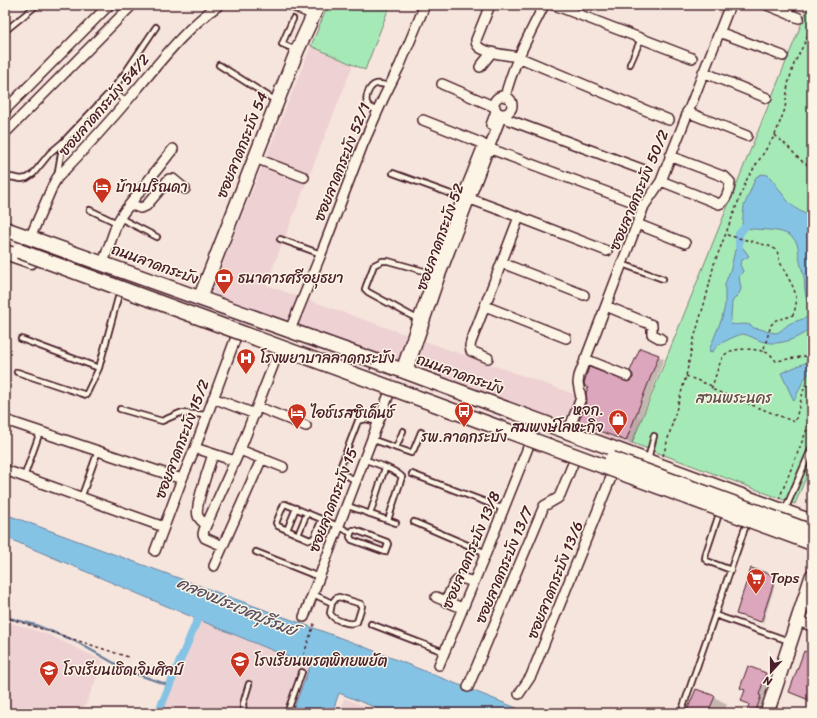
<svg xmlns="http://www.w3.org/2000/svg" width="817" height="718" viewBox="0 0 817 718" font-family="Sriracha,'Playpen Sans Thai',sans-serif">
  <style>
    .built { fill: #eed2d3 }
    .green { fill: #a5eab6; stroke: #788470 }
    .water { fill: #85c3e5; stroke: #6d819b }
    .shadow { fill: #0003 }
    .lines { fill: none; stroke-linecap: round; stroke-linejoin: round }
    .stream { stroke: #6d819b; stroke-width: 2.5 }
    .canal { stroke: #85c3e5; stroke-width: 8 }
    .building { fill: #dca6bd; stroke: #4a1f2b }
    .lane-casing { stroke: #4a1f2b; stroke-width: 8 }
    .street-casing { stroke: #4a1f2b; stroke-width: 12 }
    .secondary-casing { stroke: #4a1f2b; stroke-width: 16 }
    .primary-casing { stroke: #4a1f2b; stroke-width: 17 }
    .path { stroke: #4a1f2b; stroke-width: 1.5; stroke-dasharray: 3 3; stroke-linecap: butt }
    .lane { stroke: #fcf5e5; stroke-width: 4.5 }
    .street { stroke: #fcf5e5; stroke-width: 9 }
    .secondary { stroke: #fcf5e5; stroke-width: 13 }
    .primary { stroke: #fcf5e5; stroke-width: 14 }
    .primary-bridge-casing { stroke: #4a1f2b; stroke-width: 17; stroke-linecap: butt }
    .path-bridge { stroke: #4a1f2b; stroke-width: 1.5; stroke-dasharray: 3 3; stroke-linecap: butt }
    .primary-bridge { stroke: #fcf5e5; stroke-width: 14 }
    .labels { text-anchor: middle; stroke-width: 3; stroke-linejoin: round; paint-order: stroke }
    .street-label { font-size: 15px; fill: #4a1f2b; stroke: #fcf5e5 }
    .poi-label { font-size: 15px; fill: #4a1f2b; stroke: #fcf5e5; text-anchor: start }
    .park-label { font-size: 15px; fill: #61524e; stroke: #fcf5e5 }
    .water-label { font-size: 16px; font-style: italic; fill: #5c5063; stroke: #fcf5e5 }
  </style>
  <rect width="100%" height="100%" fill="#f6e5dd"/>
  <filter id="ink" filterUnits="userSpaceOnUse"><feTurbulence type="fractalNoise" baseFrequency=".025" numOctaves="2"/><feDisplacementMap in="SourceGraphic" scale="8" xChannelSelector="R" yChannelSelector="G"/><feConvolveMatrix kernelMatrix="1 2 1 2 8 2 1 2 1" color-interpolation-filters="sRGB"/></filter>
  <g filter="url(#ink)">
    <path class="built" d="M311,46L353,65L266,285L642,418L629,451L213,296V287Z
      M197,619L310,666L292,713H161Z
      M5,621L47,634L104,661L82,713H5Z
      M344,698L382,713H340Z"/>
    <path class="green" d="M328,5H390L365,70L311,46Z
      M809,5H812V463L795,504L632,443Z"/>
    <path class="water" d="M762,174L768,175C785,194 785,206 812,217V327C799,339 778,347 761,341C755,339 749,335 743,334C739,334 721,343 718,345C716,347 714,350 712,352L709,351L710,348L722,318L725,305V284L731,268L735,250L739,247L743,248L749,256L741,261L740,265L743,271L739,277L741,288L740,292L732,302L731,318L730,321L731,324C740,326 747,321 754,328C762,328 768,333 776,333C781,332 786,325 791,323C798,320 807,319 811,314C812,306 805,299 805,290C804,286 805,282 804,278C803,271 800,264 799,256C798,253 799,248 797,244C789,223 748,234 742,225L744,206L756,177Z
      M812,360L811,371L804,379L794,401L781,373Z
      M5,514L357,644L529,713H389L339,693L332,713H292L310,666L197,619L5,537Z"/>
    <path class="shadow" d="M658,356L664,359L632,444L579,422L628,383L634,378V374Z
      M776,577L777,578L763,623L739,615Z
      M812,655V701L795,694Z
      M748,667L771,677L763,698L766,700L761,713H752L748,711L750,705L742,701L746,690Z
      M714,697L727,704L724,713H687Z"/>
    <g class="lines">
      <path class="stream" d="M5,617L35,625L75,641L128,671L168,685"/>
      <path class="canal" d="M739,247V234L744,228
        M158,713L201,611"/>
    </g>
    <path class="building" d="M640,348L659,355L626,441L578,423L587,400L586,393L588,388L585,386L584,383L589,367L628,382L633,378V375L630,371Z
      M751,568L776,576L761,622L736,614Z
      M804,651L812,654V693L809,700L789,692Z
      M748,666L766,673L759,695L761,696L755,713L747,711L749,704L741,701L745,690L740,688Z
      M696,689L715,696L708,713H686Z"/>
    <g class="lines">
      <defs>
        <path id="lane" d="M293,19L282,44L296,50
          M5,31L37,5
          M630,64L641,39
          M219,65L276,101
          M112,90L125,73L156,27
          M377,110C373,109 369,107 367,103C365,97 369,86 376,84C380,83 385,85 389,86
          M393,173L462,198
          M5,176L21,179L27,178L33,174L50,153L63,142L112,90L126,102
          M57,177L63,142
          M90,210L117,223
          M120,218L157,237
          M280,239L321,254
          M622,264L663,279
          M419,320L368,292L365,289L366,286L374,265L382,261H388L431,273L435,276
          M21,339L99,368
          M17,372L86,395L99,368L119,294
          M120,409L162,421L180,413L207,415
          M371,439L411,453L414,449L421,432
          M396,448L403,431
          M363,459C374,463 395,469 402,477L388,520
          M648,459L654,436
          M412,474L504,509
          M24,477L40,432
          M355,480L343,474L340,468L358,421L366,419L378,422
          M81,498L98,451
          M345,505L396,523
          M785,510L812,447
          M370,514L385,468
          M719,514L706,553L705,559L707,561L731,570
          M322,519L314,538L310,540L278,526L276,523L284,504H285L338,526L351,533L353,530H355L387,542L388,544L385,552L352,540L350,537L351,533
          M414,522L486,553
          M287,530L296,508
          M298,535L307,513
          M256,552L319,577
          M313,594L332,603L330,613C333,620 350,626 357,622L362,606L361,604L339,597L336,598L332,603
          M715,615L789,641
          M371,624L444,652
          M244,713L243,704L249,684
          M287,713L302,672
          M681,713L746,525"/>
        <path id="street" d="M291,5L314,15
          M490,5L476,40C476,42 476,44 478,46C483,53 509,55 518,57L669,120
          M554,5L692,58
          M767,5L799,18
          M719,32L783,56
          M480,67L492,52
          M703,72L767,98
          M442,84L495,107
          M494 105a9 9 0 1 1 18 0a9 9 0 1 1-18 0Z
          M505,97C513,64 529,35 544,5
          M5,110L109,5
          M687,112L747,136
          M501,117L644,170
          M423,120L481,143L488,148L644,206
          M491,125L495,114L496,110
          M5,133L132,5
          M255,158L304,177
          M661,181L719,204C726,202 730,189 730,182L725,177L670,156
          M465,197L519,217L607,251
          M130,204L140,208L146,206L169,179H173L185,189
          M637,224L685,243
          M30,238L53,185L57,178C85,149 112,119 138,88C163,58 187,27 219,5
          M103,263L117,223L123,213L173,149
          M502,263L584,295
          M485,306L566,338
          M606,306L652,325V334L661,339
          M290,330L321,254L363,144L384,97L400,65L425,5
          M488,358L471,351L470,346L471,342L519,217
          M585,359L627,376
          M401,370L418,319L462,198L482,148
          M407,373L439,279L501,117L505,114
          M213,398L255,414
          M258,407L306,426
          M5,420L182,479
          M568,432L581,398L578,383L579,376L644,206L661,181L730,5
          M195,448L235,461
          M240,450L283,467
          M5,470L164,527
          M206,525C203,522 199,519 198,516C194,507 210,465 213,454
          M223,546L205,538L203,534L204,530L240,450L278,353
          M155,551L182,479L195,448L236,337
          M214,566L262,458
          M436,597L462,608
          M446,602C449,595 453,581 460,579C464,578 470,581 473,582
          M304,617L389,394
          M797,621L812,626
          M439,665L486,553L529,445
          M468,687L544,506L558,498L560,495L574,461
          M519,694L531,676L612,475"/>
        <path id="secondary" d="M200,298L297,51L318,5
          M767,713L812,576"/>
        <path id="primary" d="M5,229L401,370L812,522
          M5,252L31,261"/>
      </defs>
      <use href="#lane" class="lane-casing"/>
      <use href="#street" class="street-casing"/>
      <use href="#secondary" class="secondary-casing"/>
      <use href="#primary" class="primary-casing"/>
      <path class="path" d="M775,135C779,139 783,142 787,146C795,153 801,164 812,166
        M727,235L769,246L777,250C778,255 779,261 782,266C790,283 803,296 792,316L776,320L771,325L763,352
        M812,355L776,361C774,359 772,356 770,354C759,348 730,346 723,357C718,365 715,380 711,389L795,422L805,385L812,387
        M686,376L712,386
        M663,456L686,376L693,342L707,294L714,264L747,179L775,135L785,109L788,84L794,64L808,36L812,22
        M779,499L812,417
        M5,617L128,657
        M300,666L314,624L311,622"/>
      <use href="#lane" class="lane"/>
      <use href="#street" class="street"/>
      <use href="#secondary" class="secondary"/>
      <use href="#primary" class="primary"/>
      <defs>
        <path id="primary-bridge" d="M19,251L812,543
          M612,459L812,532"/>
      </defs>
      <use href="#primary-bridge" class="primary-bridge-casing"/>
      <path class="path-bridge" d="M370,370L374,358"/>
      <use href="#primary-bridge" class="primary-bridge"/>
    </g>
  </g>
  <defs>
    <symbol id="hotel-pin" viewBox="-11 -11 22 30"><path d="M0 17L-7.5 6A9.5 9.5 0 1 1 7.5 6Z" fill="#c8321e" stroke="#fcf5e5"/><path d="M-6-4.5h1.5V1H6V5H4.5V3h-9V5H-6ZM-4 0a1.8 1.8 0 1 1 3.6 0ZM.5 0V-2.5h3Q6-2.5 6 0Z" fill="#fff"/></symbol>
    <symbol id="bank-pin" viewBox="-11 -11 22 30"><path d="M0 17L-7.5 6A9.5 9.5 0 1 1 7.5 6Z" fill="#c8321e" stroke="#fcf5e5"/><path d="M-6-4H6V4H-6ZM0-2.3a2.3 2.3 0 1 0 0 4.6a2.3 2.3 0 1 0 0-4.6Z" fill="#fff"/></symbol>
    <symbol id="hospital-pin" viewBox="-11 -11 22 30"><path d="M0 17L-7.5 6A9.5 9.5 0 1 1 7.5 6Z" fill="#c8321e" stroke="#fcf5e5"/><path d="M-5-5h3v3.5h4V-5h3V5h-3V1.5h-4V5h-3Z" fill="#fff"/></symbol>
    <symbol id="bus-pin" viewBox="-11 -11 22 30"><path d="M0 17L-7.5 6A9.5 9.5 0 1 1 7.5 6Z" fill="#c8321e" stroke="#fcf5e5"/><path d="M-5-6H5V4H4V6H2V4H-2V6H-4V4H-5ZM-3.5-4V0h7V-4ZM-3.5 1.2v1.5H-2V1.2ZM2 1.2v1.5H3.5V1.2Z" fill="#fff"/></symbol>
    <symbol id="shop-pin" viewBox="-11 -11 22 30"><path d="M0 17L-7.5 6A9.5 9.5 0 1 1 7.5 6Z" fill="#c8321e" stroke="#fcf5e5"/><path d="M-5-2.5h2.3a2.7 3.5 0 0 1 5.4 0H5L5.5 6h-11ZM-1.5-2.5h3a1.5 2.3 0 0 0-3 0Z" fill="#fff"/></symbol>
    <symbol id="supermarket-pin" viewBox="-11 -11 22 30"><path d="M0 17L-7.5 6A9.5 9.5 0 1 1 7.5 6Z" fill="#c8321e" stroke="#fcf5e5"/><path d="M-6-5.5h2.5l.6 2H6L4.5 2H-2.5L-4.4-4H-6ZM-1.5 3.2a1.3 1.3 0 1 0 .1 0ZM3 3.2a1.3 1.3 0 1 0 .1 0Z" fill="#fff"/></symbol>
    <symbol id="school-pin" viewBox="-11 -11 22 30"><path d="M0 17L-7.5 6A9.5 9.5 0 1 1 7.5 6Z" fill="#c8321e" stroke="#fcf5e5"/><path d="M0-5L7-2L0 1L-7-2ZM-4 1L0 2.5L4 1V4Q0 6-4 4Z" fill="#fff"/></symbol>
  </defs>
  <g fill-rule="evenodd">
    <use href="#hotel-pin" x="91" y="176" width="22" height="30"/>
    <use href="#bank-pin" x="213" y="267" width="22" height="30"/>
    <use href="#hospital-pin" x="235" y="347" width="22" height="30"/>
    <use href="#bus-pin" x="453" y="400" width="22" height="30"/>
    <use href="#hotel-pin" x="286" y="402" width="22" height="30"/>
    <use href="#shop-pin" x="607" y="408" width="22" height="30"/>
    <use href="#supermarket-pin" x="745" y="567" width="22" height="30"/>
    <use href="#school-pin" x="229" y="650" width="22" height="30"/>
    <use href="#school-pin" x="38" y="659" width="22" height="30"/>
  </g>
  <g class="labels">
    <g class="street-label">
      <text transform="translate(104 105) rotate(-49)" y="5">ซอยลาดกระบัง 54/2</text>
      <text transform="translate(242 145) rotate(-68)" y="5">ซอยลาดกระบัง 54</text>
      <text transform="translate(342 162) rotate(-68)" y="5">ซอยลาดกระบัง 52/1</text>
      <text transform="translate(639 190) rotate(-67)" y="5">ซอยลาดกระบัง 50/2</text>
      <text transform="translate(440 237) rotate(-70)" y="5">ซอยลาดกระบัง 52</text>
      <text transform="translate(155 264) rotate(20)" y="5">ถนนลาดกระบัง</text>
      <text transform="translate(460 374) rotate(20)" y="5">ถนนลาดกระบัง</text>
      <text transform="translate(182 439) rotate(-69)" y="5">ซอยลาดกระบัง 15/2</text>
      <text transform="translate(333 500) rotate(-69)" y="5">ซอยลาดกระบัง 15</text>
      <text transform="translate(471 550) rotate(-67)" y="5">ซอยลาดกระบัง 13/8</text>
      <text transform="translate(504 565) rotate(-67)" y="5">ซอยลาดกระบัง 13/7</text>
      <text transform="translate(555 580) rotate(-68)" y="5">ซอยลาดกระบัง 13/6</text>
    </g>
    <g class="poi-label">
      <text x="116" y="192">บ้านปริณดา</text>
      <text x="238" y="283">ธนาคารศรีอยุธยา</text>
      <text x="260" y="363">โรงพยาบาลลาดกระบัง</text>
      <text x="604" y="415" text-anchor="end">หจก.<tspan x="604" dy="17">สมพงษ์โลหะกิจ</tspan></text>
      <text x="311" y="418">ไอช์เรสซิเด็นช์</text>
      <text x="464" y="442" text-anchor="middle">รพ.ลาดกระบัง</text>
      <text x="770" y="583">Tops</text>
      <text x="254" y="666">โรงเรียนพรตพิทยพยัต</text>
      <text x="63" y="675">โรงเรียนเชิดเจิมศิลป์</text>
    </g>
    <g class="park-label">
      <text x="734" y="403">สวนพระนคร</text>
    </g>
    <g class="water-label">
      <text transform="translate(237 606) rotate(23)" y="6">คลองประเวศบุรีรมย์</text>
    </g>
  </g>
  <rect width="817" height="718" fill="none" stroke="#fcf5e5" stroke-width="20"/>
  <rect x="10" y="10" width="797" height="698" fill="none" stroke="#4a1f2b" stroke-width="1.5" filter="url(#ink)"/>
  <g transform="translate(771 672) rotate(201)" stroke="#fcf5e5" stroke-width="3" paint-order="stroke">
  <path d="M0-3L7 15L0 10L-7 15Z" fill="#4a1f2b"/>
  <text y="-6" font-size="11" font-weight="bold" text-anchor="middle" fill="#4a1f2b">N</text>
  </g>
</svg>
